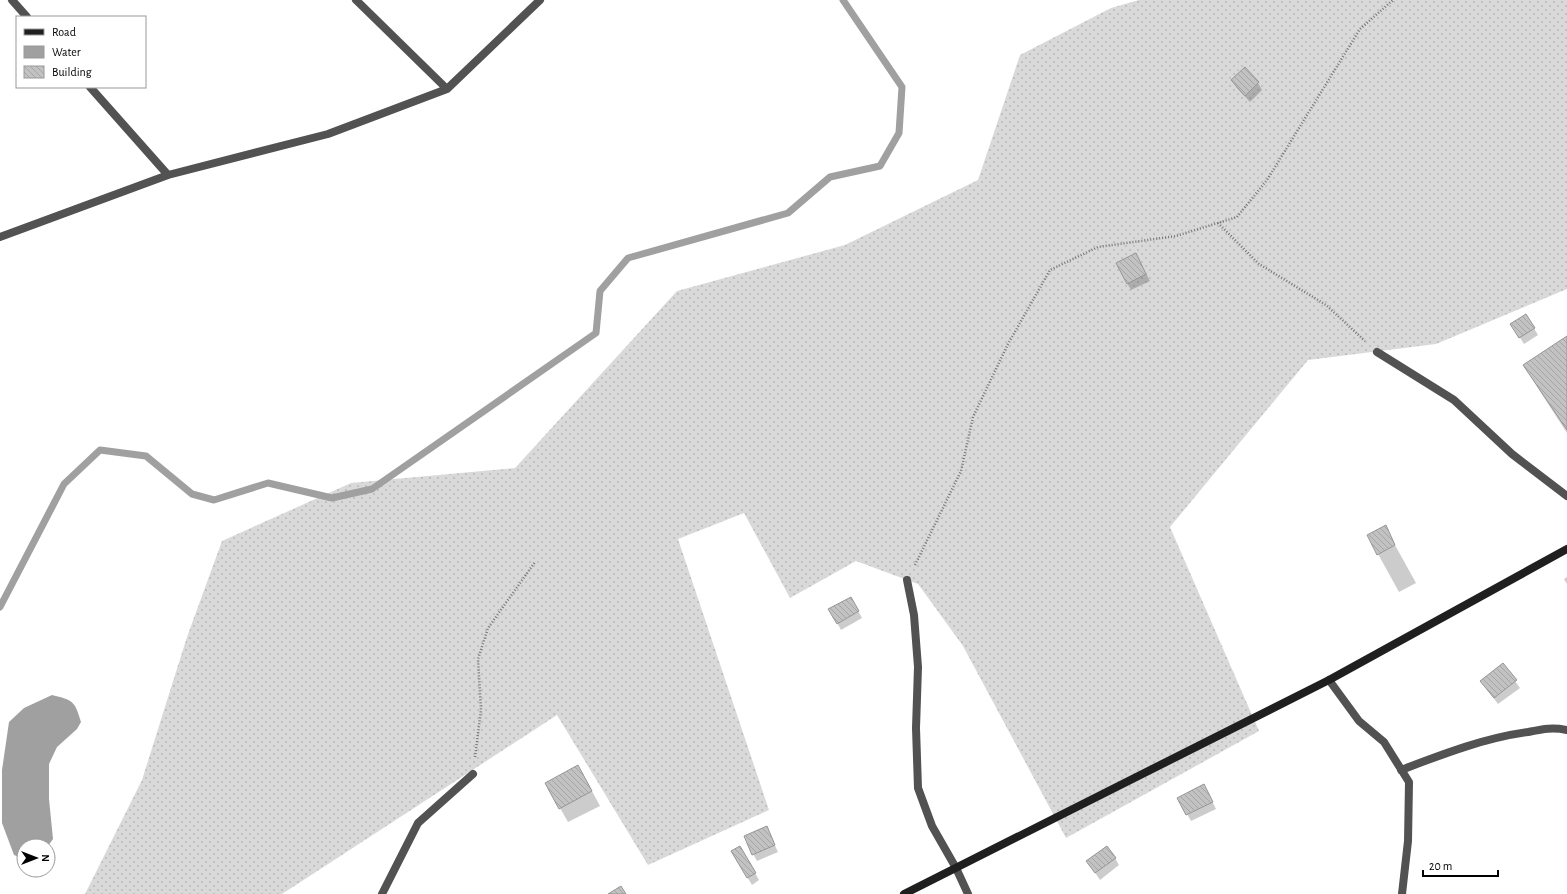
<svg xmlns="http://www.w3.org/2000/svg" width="1567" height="894" viewBox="0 0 1567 894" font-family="'Alegreya Sans',sans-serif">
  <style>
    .grass { fill: url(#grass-dots) }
    .water { fill: #a0a0a0 }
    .shadow { fill: #0003 }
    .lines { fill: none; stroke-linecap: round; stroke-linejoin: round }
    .stream { stroke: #a0a0a0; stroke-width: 7 }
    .building { fill: url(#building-back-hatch); stroke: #969696 }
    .path { stroke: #747474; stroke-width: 2.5; stroke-dasharray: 1 2; stroke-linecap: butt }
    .minor { stroke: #525252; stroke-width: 8 }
    .secondary { stroke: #1f1f1f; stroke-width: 8 }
  </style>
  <defs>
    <pattern id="grass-dots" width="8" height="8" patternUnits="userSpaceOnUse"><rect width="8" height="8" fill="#d9d9d9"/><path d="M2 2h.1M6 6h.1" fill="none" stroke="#b8b8b8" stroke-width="1.8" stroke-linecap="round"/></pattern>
    <pattern id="building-back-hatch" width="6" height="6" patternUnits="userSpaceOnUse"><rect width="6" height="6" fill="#c2c2c2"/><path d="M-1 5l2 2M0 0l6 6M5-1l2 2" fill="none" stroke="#a5a5a5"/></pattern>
  </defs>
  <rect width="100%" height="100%" fill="#fff"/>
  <path class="grass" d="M1139,0H1567V289L1436,344L1308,360L1170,527L1259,731L1066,838L963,646L918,584L856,561L790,598L744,513L678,539L769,810L648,865L557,715L282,894H85L142,780L187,637L222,541L351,483L515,468L677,291L845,245L978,180L1020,55L1111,8Z"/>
  <path class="water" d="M52,695C73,700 75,701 81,722L77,729L57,747L49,764V799L53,839L48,846H24V859L14,855L2,823V770L9,722L24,708Z"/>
  <path class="shadow" d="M1245,68L1258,83L1262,90L1250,102L1236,87L1232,80Z
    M1136,254L1150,281L1131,290L1127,283Z
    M1526,315L1538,335L1524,344L1511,324Z
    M1567,337V433L1541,393L1525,366Z
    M1385,527L1416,583L1399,592L1378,554Z
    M1567,577V584L1564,579Z
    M851,598L862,618L841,630L830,609Z
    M1503,664L1520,688L1498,704L1486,688Z
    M586,780L600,806L568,822L560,808Z
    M1208,793L1216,809L1191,821L1187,814Z
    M770,835L778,852L757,861L753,854Z
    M740,847L759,880L752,885L732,852Z
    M1115,858L1119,865L1100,880L1088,862Z"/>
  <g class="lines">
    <path class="stream" d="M0,607L64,484L100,450L146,456L192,494L214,500L268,483L332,498L372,489L596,333L600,291L628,258L788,213L830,177L880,166L899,133L902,87L843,0"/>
  </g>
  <path class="building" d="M1245,67L1259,82L1245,96L1231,80Z
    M1136,253L1146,274L1127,284L1116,263Z
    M1526,314L1535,328L1519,338L1510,324Z
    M1567,336V430L1523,365Z
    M1386,525L1395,545L1377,555L1367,535Z
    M851,597L859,611L837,624L828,609Z
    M1503,663L1517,680L1494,698L1480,681Z
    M578,765L592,791L559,809L545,783Z
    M1204,784L1213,802L1186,815L1177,798Z
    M767,826L775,845L752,855L744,836Z
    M740,846L756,873L747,878L731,851Z
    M1107,846L1116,858L1095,873L1086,861Z
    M621,886L626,894H608Z"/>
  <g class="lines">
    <path class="path" d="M1218,223L1259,264L1326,305L1365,341
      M915,565L961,471L973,417L1008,344L1050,270L1098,247L1176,236L1237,217L1267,180L1360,29L1393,0
      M475,757L481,710L478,659L488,628L535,562"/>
    <path class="minor" d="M12,0L27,17
      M356,0L447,89
      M90,87L168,175
      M0,237L168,175L328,134L447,89L540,0
      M1377,352L1454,400L1512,454L1567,496
      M907,580L914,615L918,667L916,728L918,788L932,826L956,868L968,894
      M1329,680L1359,721L1384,742L1409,782L1408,841L1402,894
      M1401,770C1443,754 1484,738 1528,732C1543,729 1552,727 1567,730
      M382,894L418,823L473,774"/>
    <path class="secondary" d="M904,894L1329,680L1567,549"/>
  </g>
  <rect x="16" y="16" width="130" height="72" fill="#ffffff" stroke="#999999"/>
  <rect x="24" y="29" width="20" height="6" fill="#1f1f1f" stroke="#999999"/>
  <text x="52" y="36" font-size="12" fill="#000000">Road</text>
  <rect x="24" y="46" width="20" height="12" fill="#a0a0a0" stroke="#999999"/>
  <text x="52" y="56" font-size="12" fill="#000000">Water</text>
  <rect x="24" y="66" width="20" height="12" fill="url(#building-back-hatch)" stroke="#999999"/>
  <text x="52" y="76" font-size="12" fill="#000000">Building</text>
  <g transform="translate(36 858) rotate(90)"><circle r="19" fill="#ffffff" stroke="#999999"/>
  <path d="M0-3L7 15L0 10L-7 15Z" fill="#000000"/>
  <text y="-6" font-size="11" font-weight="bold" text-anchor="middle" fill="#000000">N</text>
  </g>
  <path d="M1423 870v6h75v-6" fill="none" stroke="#000000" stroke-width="2"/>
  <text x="1429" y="870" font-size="12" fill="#000000" stroke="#ffffff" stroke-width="3" paint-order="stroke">20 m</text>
</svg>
